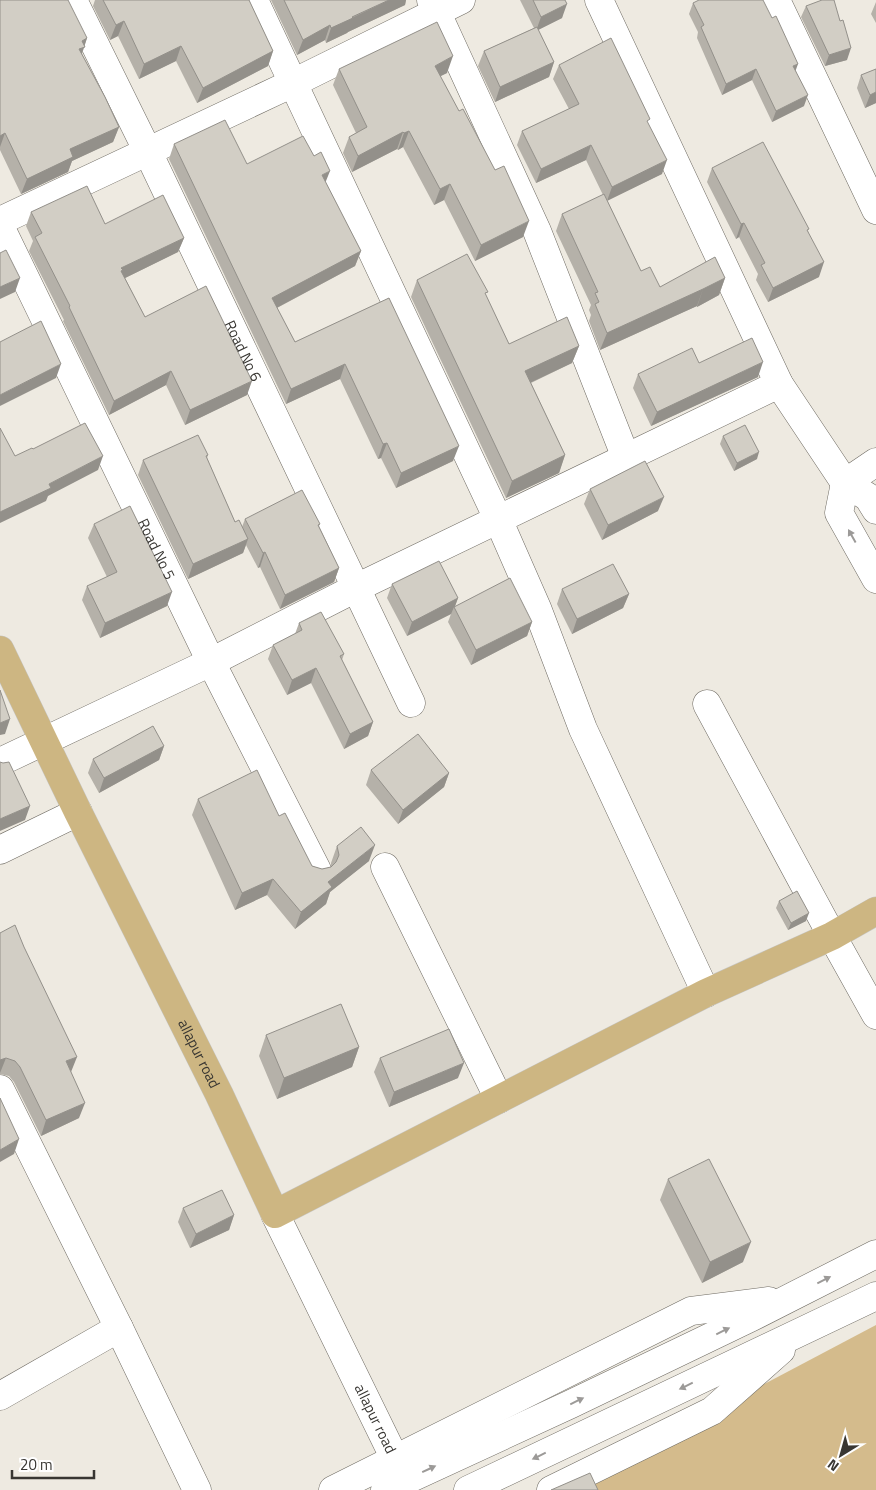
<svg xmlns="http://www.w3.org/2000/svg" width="876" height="1490" viewBox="0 0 876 1490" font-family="'Titillium Web',sans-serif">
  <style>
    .green { fill: #d4bb8c }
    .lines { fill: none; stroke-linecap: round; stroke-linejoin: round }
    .minor-casing { stroke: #6e6a62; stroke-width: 29 }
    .major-casing { stroke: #c7c7c6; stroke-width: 29 }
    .minor { stroke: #fff; stroke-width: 28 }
    .major { stroke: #cdb682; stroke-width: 28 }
    .wall { fill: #b5b1a9 }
    .shaded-wall { fill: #93908a }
    .building { fill: #d2cec5; stroke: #93908a }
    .oneway { fill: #9c9a98 }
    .labels { text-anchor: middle; stroke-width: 4; stroke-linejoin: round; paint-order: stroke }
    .street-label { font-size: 15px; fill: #383632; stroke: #fff }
  </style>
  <rect width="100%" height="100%" fill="#eeeae1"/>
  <path class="green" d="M876,1325V1490H564Z"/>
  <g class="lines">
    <defs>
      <g id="minor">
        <path id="s1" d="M73,0L148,152L411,703"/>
        <path d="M254,0L498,519L537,608L583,729L706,993"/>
        <path d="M431,0L537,231L626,458"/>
        <path d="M599,0L779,384L845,483L868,497L876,510"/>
        <path d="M776,0L876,210"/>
        <path d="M0,221L293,83L461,0"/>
        <path id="s2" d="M0,226L211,662L317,870"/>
        <path d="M876,462L845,483L839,513L876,579"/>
        <path d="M707,704L832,936L876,1015"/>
        <path d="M0,762L211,662L356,588L779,384"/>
        <path d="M0,850L78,812"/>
        <path d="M385,867L499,1099"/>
        <path d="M0,1089L119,1328L197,1490"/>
        <path id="s3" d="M275,1214L395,1459"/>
        <path d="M0,1396L119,1328"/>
        <path d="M333,1490L691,1311L769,1301"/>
        <path d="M385,1490L571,1404L750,1318L876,1254"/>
        <path d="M468,1490L876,1296"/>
        <path d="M551,1490L712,1411L781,1350"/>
      </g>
      <g id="major">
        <path id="s4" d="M0,650L78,812L219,1094L275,1214L706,993L832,936L876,911"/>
      </g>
    </defs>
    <use href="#minor" class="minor-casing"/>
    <use href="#major" class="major-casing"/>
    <use href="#minor" class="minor"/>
    <use href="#major" class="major"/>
  </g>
  <path class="wall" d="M0,0L87,38L82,54L119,127L113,142L72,161L68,172L21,194L0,150Z
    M95,0H249L273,51L268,66L197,103L176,61L139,79L118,36L110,40L93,6Z
    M271,0H406L405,5L348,32L347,33L326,43L325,40L297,55Z
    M520,0H565L562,18L538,30L554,62L549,77L495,102L478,66L484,51L534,28Z
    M876,2V23L871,14Z
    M693,3L796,71L804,106L772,122L752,80L722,95L697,38L698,32L689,14Z
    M806,6L840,21L847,60L825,66L801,17Z
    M559,65L648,124L662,174L607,200L641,271L660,287L725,278L719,295L697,307V306L600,350L589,321L591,315L589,310L591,305L556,231L562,214L603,195L586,160L536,183L517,145L522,131L569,109L553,79Z
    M339,69L447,73L440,76L523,237L475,261L444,200L434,205L403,147L398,150L397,149L352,172L343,153L349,137L356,133L333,85Z
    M876,69V103L865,108L857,88L861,75Z
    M174,144L247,164L326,183L361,251L355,266L277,308L295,342L389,298L453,461L396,488L381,458L378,459L340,379L286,404L169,159Z
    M712,168L808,231L819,277L768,302L756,280L758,274L739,237L736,239L707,182Z
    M31,212L184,238L178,252L125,278L145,317L247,395L185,425L166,385L109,415L63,321L64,320L29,251L33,241L26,226Z
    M417,280L486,296L509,344L579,346L572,363L531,383L565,455L559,473L506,498L411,297Z
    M699,363L758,377L651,426L633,388L638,374Z
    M723,436L757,459L734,471L720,444Z
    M208,455L207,458L235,522L242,527L245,519L320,524L319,526L339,568L334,582L280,609L260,567L258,568L246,545L243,553L188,579L138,475L143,460Z
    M590,489L658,511L602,540L584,504Z
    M94,524L167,606L100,638L82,600L87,586L107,577L88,538Z
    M392,584L458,598L455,606L532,622L527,636L471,665L448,622L451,614L407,636L387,598Z
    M562,589L629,594L623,608L572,634L557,604Z
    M299,623L344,654L342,660L373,722L368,736L344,749L311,683L287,695L268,659L273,645L295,634Z
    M164,746L159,760L99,793L88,773L93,759Z
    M371,770L449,773L444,787L398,824L366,785Z
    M198,799L279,816L312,866L322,869L331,867V863L337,846L369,861L330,892L326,904L295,929L267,895L235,910L192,815Z
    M779,901L806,921L788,930L776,908Z
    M0,933L71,1072L79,1118L41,1136L14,1082L9,1076L0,1074Z
    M266,1035L359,1047L352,1067L277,1099L259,1056Z
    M380,1058L458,1078L389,1107L374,1072Z
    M668,1179L743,1262L702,1283L660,1200Z
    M183,1208L234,1215L229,1230L190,1248L178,1222Z"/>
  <path class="shaded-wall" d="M389,0H406L405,5L348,32L347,33L326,43L331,28Z
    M567,4L562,18L536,31L541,17Z
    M124,21L118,36L110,40L116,25Z
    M330,25L325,40L297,55L303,40Z
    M87,38L79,62L77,56L82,41Z
    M181,46L176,61L139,79L144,64Z
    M851,48L847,60L825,66L829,55Z
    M273,51L268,66L197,103L203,88Z
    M453,56L447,73L429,82L435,66Z
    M554,62L549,77L495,102L500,87Z
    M798,64L794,75L793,66Z
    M756,69L752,80L722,95L726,84Z
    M876,92V103L865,108L870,95Z
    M808,95L804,106L772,122L776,111Z
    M119,127L113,142L72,161L68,172L21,194L27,179L70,149Z
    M409,131L403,147L398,150L404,133Z
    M403,132L397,149L352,172L358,156Z
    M5,133L0,147V136Z
    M591,145L586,160L536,183L541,169Z
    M667,160L662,174L607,201L612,187Z
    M330,171L324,186L322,175Z
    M450,184L444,200L434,205L440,189Z
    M529,221L523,237L475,261L481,245Z
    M744,223L739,237L736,239L741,224Z
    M184,238L178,252L119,281L121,268Z
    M361,251L355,266L267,313L272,298Z
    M824,262L819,277L768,302L773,288Z
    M20,278L15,292L0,299V287Z
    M725,278L719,295L697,307L703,289Z
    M703,289L697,306L600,350L607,333Z
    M579,346L572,363L519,388L525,371Z
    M763,362L758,377L651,426L657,412Z
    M61,364L56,378L0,406V395Z
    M345,364L340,379L286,404L291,389Z
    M171,371L166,385L109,415L114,401Z
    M252,381L247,395L185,425L190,410Z
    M387,443L381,458L378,459L383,444Z
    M459,446L453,461L396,488L401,473Z
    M759,452L757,459L734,471L737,463Z
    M565,455L559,473L506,498L512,481Z
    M103,456L98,470L48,496L46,501L0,523V512L49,484Z
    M664,497L658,511L602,540L608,525Z
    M248,539L243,553L188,579L193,564Z
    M265,552L260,567L258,568L263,553Z
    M339,568L334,582L280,609L285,595Z
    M172,592L167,606L100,638L105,623Z
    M629,594L623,608L572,634L577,619Z
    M458,598L454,609V607L451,614L407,636L412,622Z
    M532,622L527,636L471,665L476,650Z
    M316,668L311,683L287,695L292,680Z
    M10,719L5,734L0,735V723Z
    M373,722L368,736L344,749L350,734Z
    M164,746L159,760L99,793L104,778Z
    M449,773L444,787L398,824L403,810Z
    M30,806L25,820L0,831V819Z
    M375,845L369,861L330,892L326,904L295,929L301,912L328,882Z
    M273,879L267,895L235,910L242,893Z
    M809,913L806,921L788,930L791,923Z
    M359,1047L352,1067L277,1099L284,1078Z
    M77,1057L71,1072L66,1061Z
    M6,1058L0,1073V1074V1060Z
    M464,1063L458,1078L389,1107L394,1092Z
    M85,1103L79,1118L41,1136L46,1120Z
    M19,1139L14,1154L0,1162V1150Z
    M234,1215L229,1230L190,1248L196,1234Z
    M751,1242L743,1262L702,1283L710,1262Z"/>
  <path class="building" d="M0,0H68L87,38L82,41L85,47L79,49L105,97L119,127L70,149L73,157L27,179L5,133L0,136Z
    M103,0H249L273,51L203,88L181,46L144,64L124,21L116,25Z
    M284,0H389L352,17L353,18L331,28L330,25L303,40Z
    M533,0H565L567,4L541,17Z
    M699,0H763L772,18L776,16L798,64L793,66L808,95L776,111L756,69L726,84L701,27L704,25L693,3Z
    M822,0H834L840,21L843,20L851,48L829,55L806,6Z
    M437,22L453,56L435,66L459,111L463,109L495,170L504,166L529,221L481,245L450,184L440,189L409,131L404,133L403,132L358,156L349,137L367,127L339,69Z
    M537,27L554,62L500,87L484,51Z
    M611,38L650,119L647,121L667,160L612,187L591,145L541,169L522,131L579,104L559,65Z
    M876,69V92L870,95L861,75Z
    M225,120L247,164L303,136L314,156L321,152L330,171L322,175L361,251L272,298L295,342L389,298L459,446L401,473L387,443L383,444L345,364L291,389L174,144Z
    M763,142L809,229L807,230L824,262L773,288L761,265L765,263L744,223L741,224L712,168Z
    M87,186L105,224L163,195L184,238L121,268L123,270L121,271L145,317L206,286L252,381L190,410L171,371L114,401L69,307L70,306L35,237L42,233L31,212Z
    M604,194L641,271L650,267L660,287L715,257L725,278L703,289L607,333L595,304L599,302L595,293L598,292L562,214Z
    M6,250L20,278L0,287V253Z
    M467,254L488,292L485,293L509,344L567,317L579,346L525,371L565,455L512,481L417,280Z
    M41,321L61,364L0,395V342Z
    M752,338L763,362L657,412L638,374L692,348L699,363Z
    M85,423L103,456L49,484L51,488L0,512V428L15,456L32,448L33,449Z
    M745,425L759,452L737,463L723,436Z
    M198,435L208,455L206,456L235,522L239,520L248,539L193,564L143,460Z
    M645,461L664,497L608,525L590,489Z
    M302,490L320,524L318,525L339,568L285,595L265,552L263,553L245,519Z
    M130,506L172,592L105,623L87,586L117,572L94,524Z
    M439,561L458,598L412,622L392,584Z
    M613,564L629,594L577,619L562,589Z
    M510,578L532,622L476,650L454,607Z
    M321,612L344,654L340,656L373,722L350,734L316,668L292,680L273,645L302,630L299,623Z
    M0,690L10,719L0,723Z
    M153,726L164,746L104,778L93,759Z
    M418,734L449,773L403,810L371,770Z
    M0,762L3,763L9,762L30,806L0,819Z
    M257,770L279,816L285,813L312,866L322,869L331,867L336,862L339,855L337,846L361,827L375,845L328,882L332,887L301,912L273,879L242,893L198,799Z
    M797,891L809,913L791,923L779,901Z
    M15,925L24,947L77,1057L66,1061L85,1103L46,1120L20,1067L15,1061L6,1058L0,1060V933Z
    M341,1004L359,1047L284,1078L266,1035Z
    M449,1029L464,1063L394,1092L380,1058Z
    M0,1098L19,1139L0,1150Z
    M709,1159L751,1242L710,1262L668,1179Z
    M222,1190L234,1215L196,1234L183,1208Z
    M590,1473L598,1490H551Z"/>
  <defs><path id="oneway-solid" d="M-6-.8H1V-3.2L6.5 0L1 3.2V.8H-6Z" transform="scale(1.25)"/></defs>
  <g class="oneway">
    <use href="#oneway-solid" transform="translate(852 536) rotate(-119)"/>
    <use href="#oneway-solid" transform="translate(824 1280) rotate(-27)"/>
    <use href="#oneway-solid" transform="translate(723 1331) rotate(-26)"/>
    <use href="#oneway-solid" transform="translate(686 1386) rotate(154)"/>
    <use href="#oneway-solid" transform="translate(577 1401) rotate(-26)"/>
    <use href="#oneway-solid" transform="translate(539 1456) rotate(154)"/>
    <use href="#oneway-solid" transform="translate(429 1469) rotate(-25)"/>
  </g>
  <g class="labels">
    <g class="street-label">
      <text dy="5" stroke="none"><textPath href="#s1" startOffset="390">Road No 6</textPath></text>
      <text dy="5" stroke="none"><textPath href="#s2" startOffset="359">Road No 5</textPath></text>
      <text dy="5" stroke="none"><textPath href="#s4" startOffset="450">allapur road</textPath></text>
      <text dy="5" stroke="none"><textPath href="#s3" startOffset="228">allapur road</textPath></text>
    </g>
  </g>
  <g transform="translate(841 1455) rotate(217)" stroke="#ffffff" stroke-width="4" paint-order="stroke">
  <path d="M0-4L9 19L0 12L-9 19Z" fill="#383632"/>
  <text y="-8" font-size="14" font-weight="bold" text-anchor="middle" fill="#383632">N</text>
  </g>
  <path d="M12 1470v8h82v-8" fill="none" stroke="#383632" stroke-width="2.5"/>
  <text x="20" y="1470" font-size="15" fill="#383632" stroke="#ffffff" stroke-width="4" paint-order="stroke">20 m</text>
</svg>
